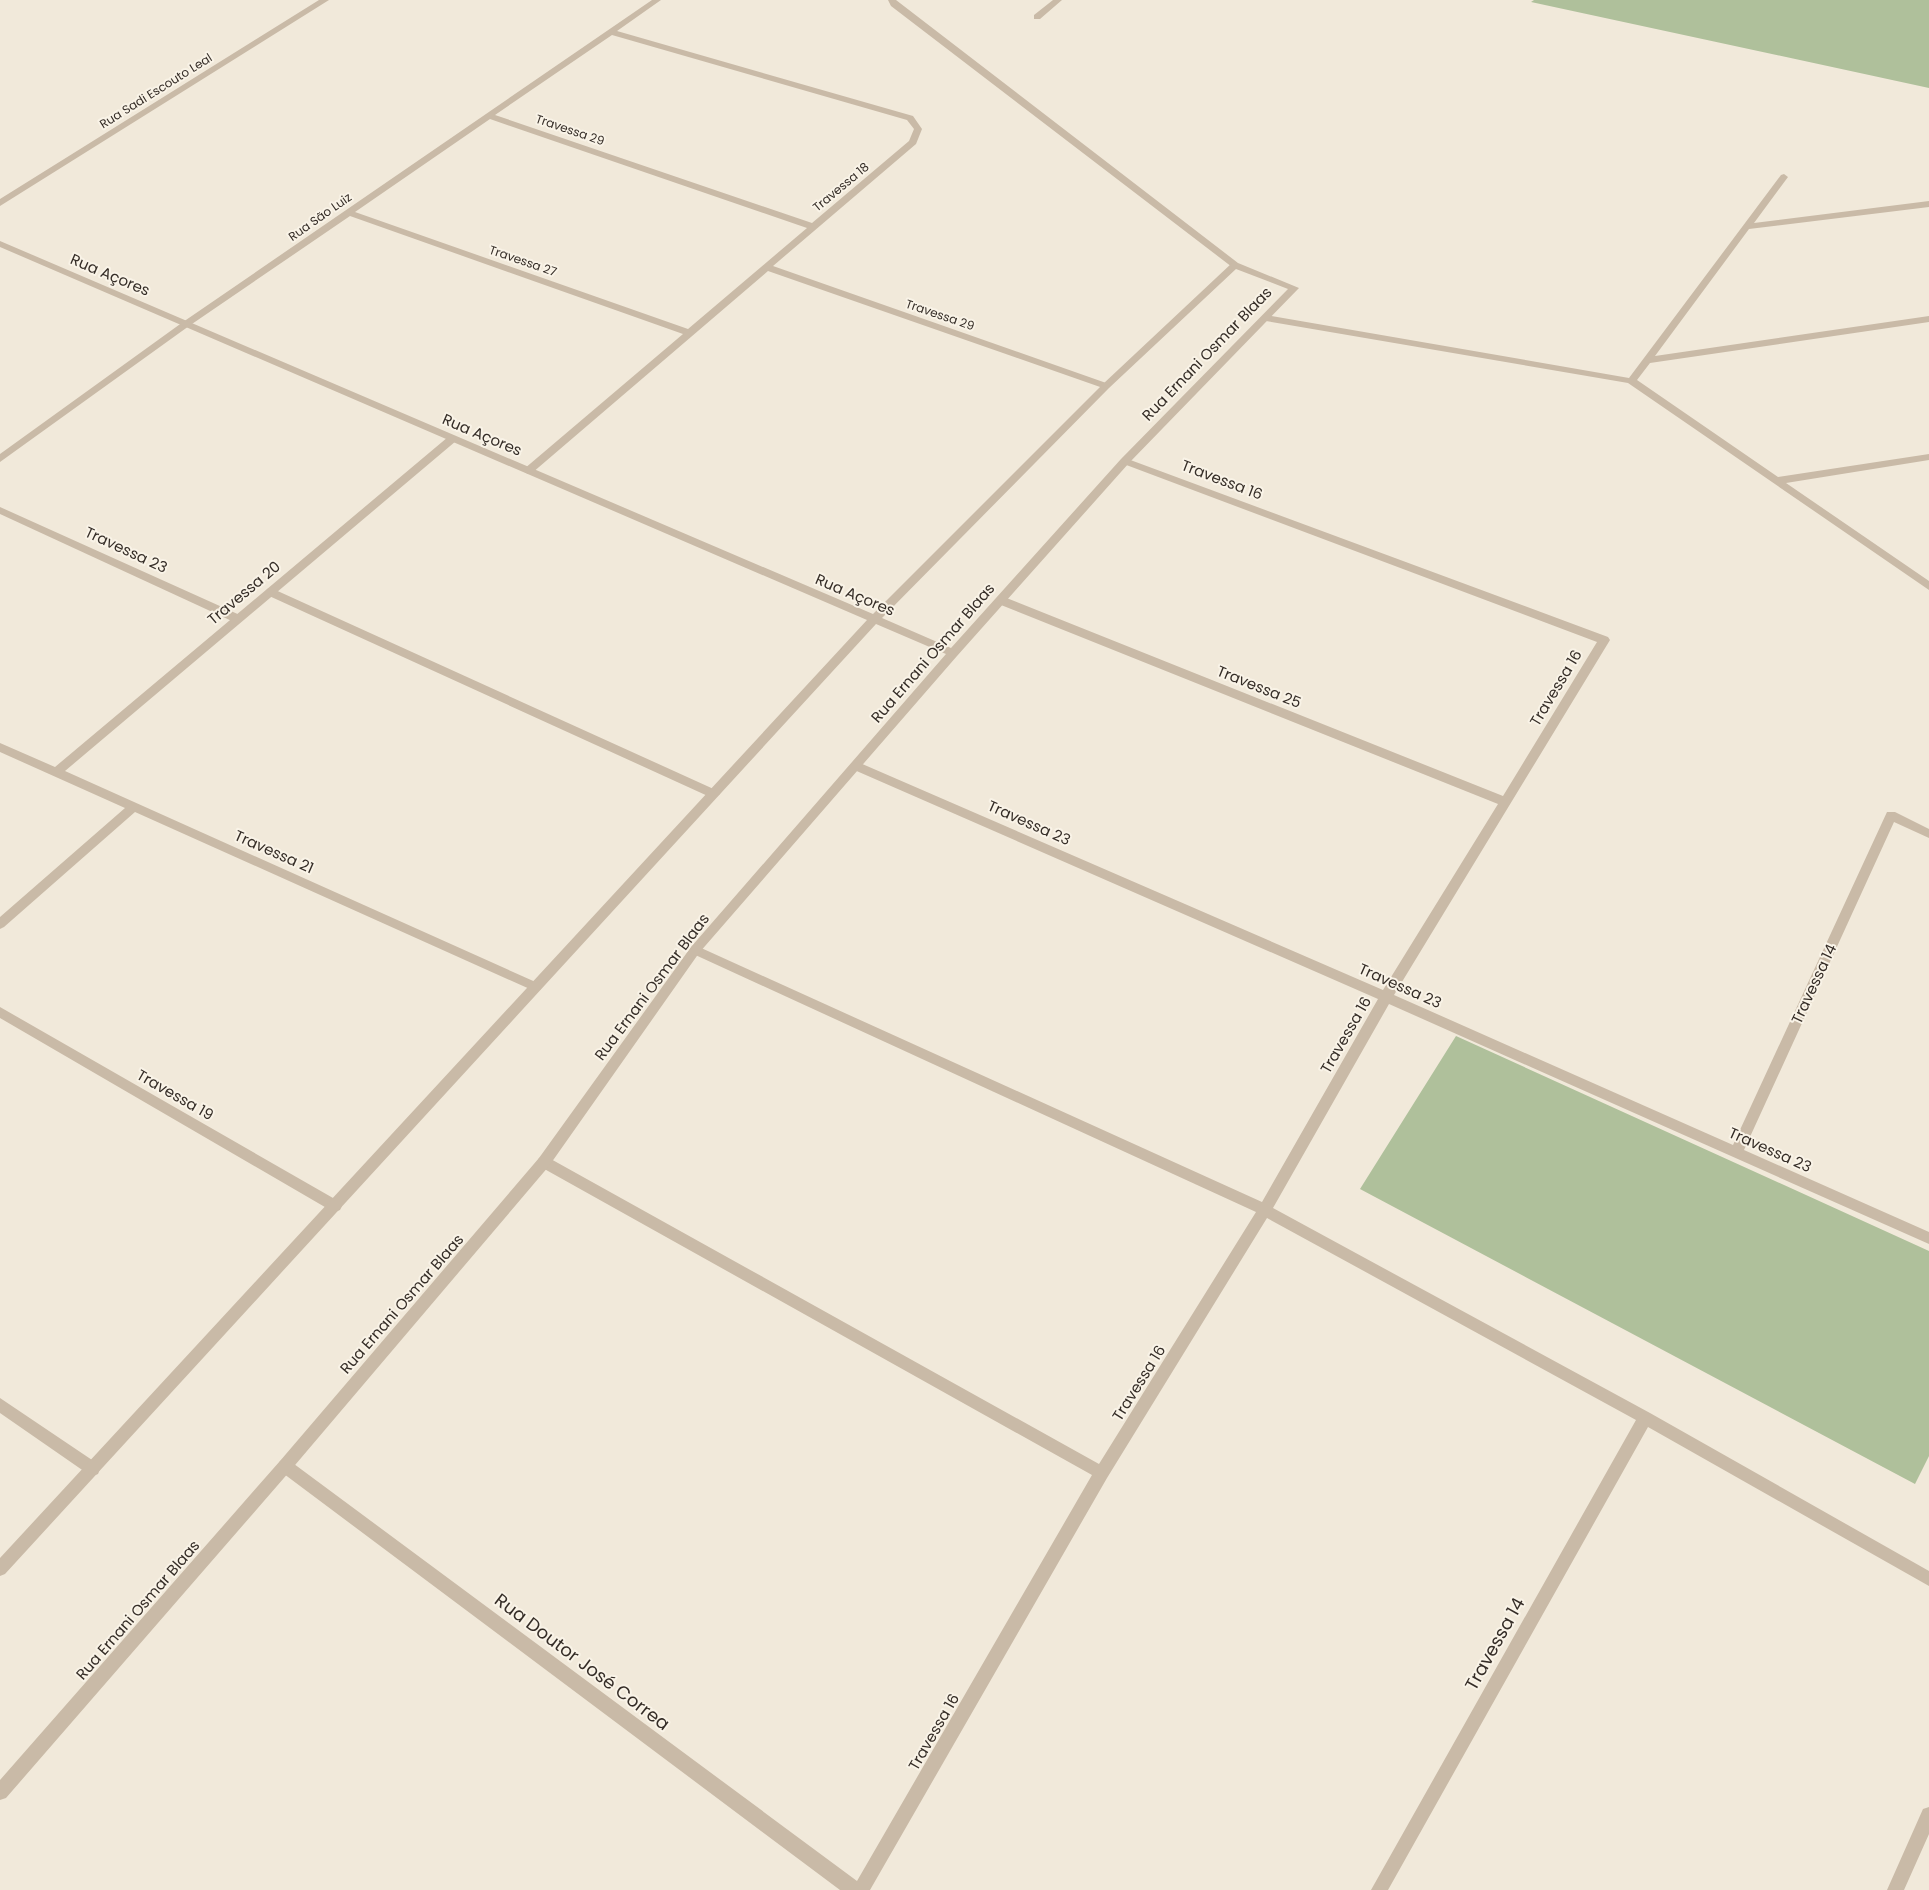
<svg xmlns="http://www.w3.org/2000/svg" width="1929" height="1890" viewBox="0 0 1929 1890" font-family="Poppins,sans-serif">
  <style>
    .green { fill: #afc09b }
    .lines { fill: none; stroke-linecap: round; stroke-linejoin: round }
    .service { fill: #c9baa7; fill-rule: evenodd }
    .minor { fill: #c9baa7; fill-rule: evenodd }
    .tertiary { fill: #c9baa7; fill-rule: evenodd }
    .labels { text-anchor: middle; stroke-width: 4; stroke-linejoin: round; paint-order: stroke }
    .far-street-label { font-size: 12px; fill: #352d27; stroke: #f9f3e7 }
    .street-label { font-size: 15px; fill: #352d27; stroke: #f9f3e7 }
    .near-street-label { font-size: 18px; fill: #352d27; stroke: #f9f3e7 }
  </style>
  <rect width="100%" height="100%" fill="#f1e9da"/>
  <path class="green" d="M1534,0H1929V88L1531,2Z
    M1456,1036L1929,1251V1456L1915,1484L1360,1189Z"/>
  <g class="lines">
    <path class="service" d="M0,507L242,616L243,619L238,623L234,622L0,514Z
      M271,588L718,791L720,794L714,798L710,797L267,595L266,592L267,589Z
      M0,1007L340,1202L342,1206L340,1210L335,1212L330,1210L0,1018Z
      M0,1398L98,1464L100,1469L98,1474L93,1476L88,1474L0,1413Z"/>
    <path class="minor" d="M319,0H329L0,206V199Z
      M652,0H661L617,31L913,116L922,129L916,144L773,266L1109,384V388H1103L768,271L532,473L528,474L523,471L524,469L683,334L350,216L189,326L0,462V454L183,322ZM612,35L907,120L914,129L909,141L812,223L495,115ZM490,119L807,228L688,329L355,212Z
      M888,0H896L1238,263V267H1232L891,6Z
      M1053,0H1062L1040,19H1034V15Z
      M1784,174L1788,177L1754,223L1929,201V207L1749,229L1655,356L1929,316V322L1650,363L1637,380L1778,477L1929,454V460L1786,483L1929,581V590L1628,383L1266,321L1261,318L1266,315L1629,378L1781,175Z
      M452,436L456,437V441L65,771L540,984L542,987L540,990H532L135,812L4,927L0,929V917L125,808L0,752V743L55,767L448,437Z
      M1125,458L1608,637L1610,640L1394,995L1733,1145L1887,812H1895L1929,829V838L1894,822L1744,1150L1929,1232V1244L1389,1004L1273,1208L1650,1413L1929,1571V1586L1648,1427L1388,1890H1371L1636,1420L1267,1218L1107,1478L870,1890H840L280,1471L278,1466L280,1461L285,1459L290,1461L857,1881L1092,1475L539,1166L537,1162L539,1158L544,1156L549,1158L1099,1464L1256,1212L691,953L689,950L691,947H699L1262,1202L1378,999L852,769L850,766L852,763H860L1383,990L1498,804L996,603L995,600L1000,596L1004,597L1503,796L1597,642L1121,463L1120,461Z
      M1929,1807V1834L1904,1890H1887L1923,1809Z"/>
    <path class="tertiary" d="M0,241L873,614L1103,384L1232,263H1238L1299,288L1129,463L957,656L699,953L549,1166L290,1471L6,1798L0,1800V1780L280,1461L539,1158L691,947L946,654L876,624L5,1574L0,1576V1558L867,620L0,247ZM1236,269L1288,289L1121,459L951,648L882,618L1109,388Z"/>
  </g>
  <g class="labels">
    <g class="far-street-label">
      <text transform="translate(156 91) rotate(-32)" y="4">Rua Sadi Escouto Leal</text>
      <text transform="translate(570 130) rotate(19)" y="4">Travessa 29</text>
      <text transform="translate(841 187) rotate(-40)" y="4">Travessa 18</text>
      <text transform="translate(320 217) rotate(-35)" y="4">Rua São Luiz</text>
      <text transform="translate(523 261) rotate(19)" y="4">Travessa 27</text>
      <text transform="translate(940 315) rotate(19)" y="4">Travessa 29</text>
    </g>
    <g class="street-label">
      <text transform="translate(110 275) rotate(23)" y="5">Rua Açores</text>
      <text transform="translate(1207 354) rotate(-46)" y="5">Rua Ernani Osmar Blaas</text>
      <text transform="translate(482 435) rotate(23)" y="5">Rua Açores</text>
      <text transform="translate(1222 480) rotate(21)" y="5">Travessa 16</text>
      <text transform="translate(126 550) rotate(25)" y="5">Travessa 23</text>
      <text transform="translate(244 593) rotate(-40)" y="5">Travessa 20</text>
      <text transform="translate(855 595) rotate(23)" y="5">Rua Açores</text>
      <text transform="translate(933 653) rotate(-49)" y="5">Rua Ernani Osmar Blaas</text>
      <text transform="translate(1259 687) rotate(22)" y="5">Travessa 25</text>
      <text transform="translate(1556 688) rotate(-59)" y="5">Travessa 16</text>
      <text transform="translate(1029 823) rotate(24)" y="5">Travessa 23</text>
      <text transform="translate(274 852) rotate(24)" y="5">Travessa 21</text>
      <text transform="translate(1814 984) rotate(-65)" y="5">Travessa 14</text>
      <text transform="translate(1400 986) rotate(24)" y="5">Travessa 23</text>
      <text transform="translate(652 987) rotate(-53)" y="5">Rua Ernani Osmar Blaas</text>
      <text transform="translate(1346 1035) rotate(-60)" y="5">Travessa 16</text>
      <text transform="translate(175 1095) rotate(30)" y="5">Travessa 19</text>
      <text transform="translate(1770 1150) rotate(24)" y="5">Travessa 23</text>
      <text transform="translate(402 1304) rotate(-49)" y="5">Rua Ernani Osmar Blaas</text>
      <text transform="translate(1139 1383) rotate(-58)" y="5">Travessa 16</text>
      <text transform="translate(138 1610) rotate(-49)" y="5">Rua Ernani Osmar Blaas</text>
      <text transform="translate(934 1732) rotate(-60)" y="5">Travessa 16</text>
    </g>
    <g class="near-street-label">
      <text transform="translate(1495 1644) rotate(-61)" y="6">Travessa 14</text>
      <text transform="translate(582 1662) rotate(37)" y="6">Rua Doutor José Correa</text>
    </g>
  </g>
</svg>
